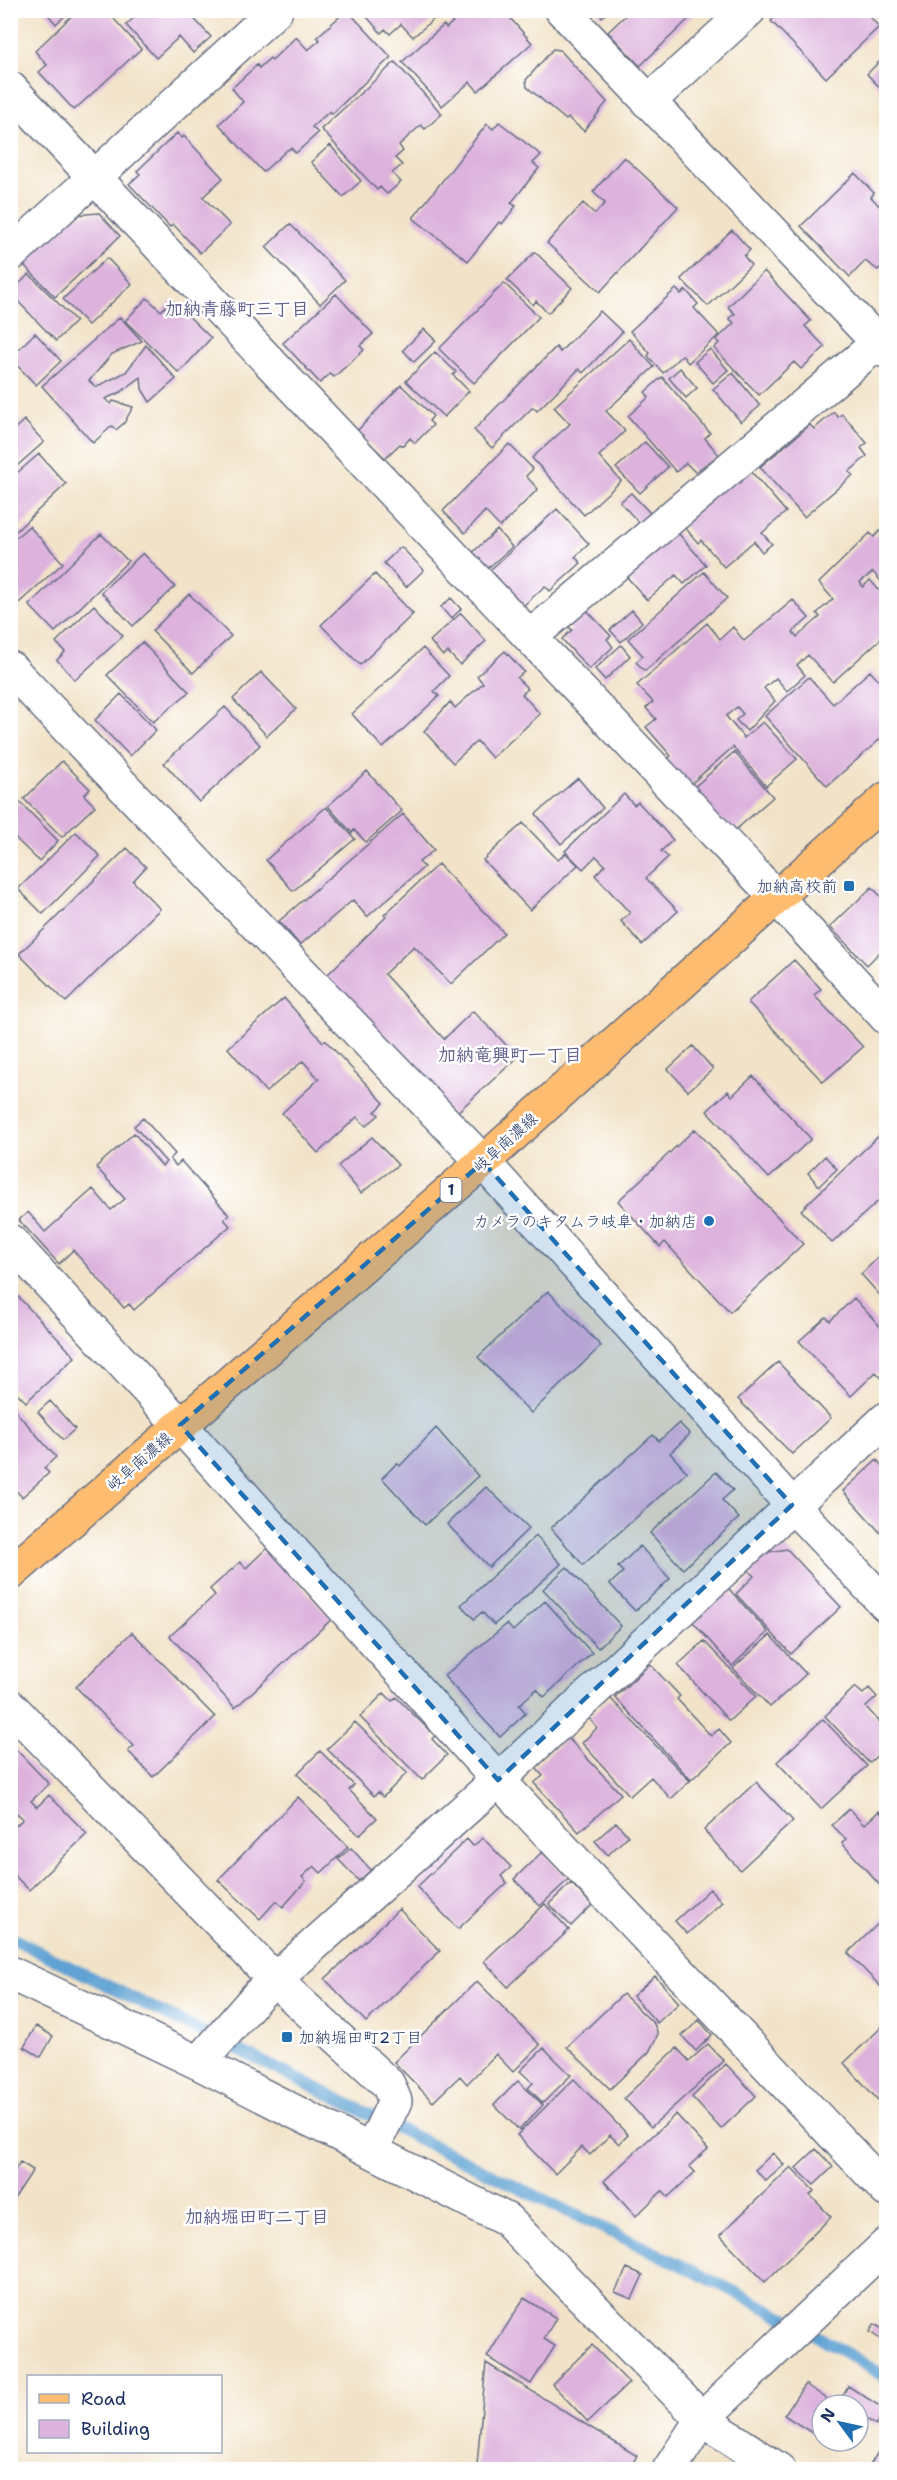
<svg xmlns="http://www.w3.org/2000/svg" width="897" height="2480" viewBox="0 0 897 2480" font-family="'Shantell Sans','Klee One',sans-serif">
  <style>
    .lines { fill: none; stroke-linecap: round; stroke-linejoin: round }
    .stream { stroke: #5ea2d3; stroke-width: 12 }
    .building { fill: #ddb2dd }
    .minor-casing { stroke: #666e83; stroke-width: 36 }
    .major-casing { stroke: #666e83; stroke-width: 36 }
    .minor { stroke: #fff; stroke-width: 33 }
    .major { stroke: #fdbc70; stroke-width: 33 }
    .marked { fill: #1f6fb2; fill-opacity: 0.2; stroke: #1f6fb2; stroke-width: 4.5; stroke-dasharray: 12 8; stroke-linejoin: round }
    .poi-dot { fill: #1f6fb2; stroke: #fff; stroke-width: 2 }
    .labels { text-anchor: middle; stroke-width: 5; stroke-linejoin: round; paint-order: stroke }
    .shield { fill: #fff; stroke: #5f6d8e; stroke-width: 1.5 }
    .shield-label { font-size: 15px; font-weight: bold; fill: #1b2f5e }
    .poi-label { font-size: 16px; fill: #1b2f5e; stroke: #fff; text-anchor: end }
    .street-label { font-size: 16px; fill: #1b2f5e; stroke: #fff }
    .neighbourhood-label { font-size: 18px; font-weight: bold; fill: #5f5d8a; stroke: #fff }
  </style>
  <rect width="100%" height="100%" fill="#fff"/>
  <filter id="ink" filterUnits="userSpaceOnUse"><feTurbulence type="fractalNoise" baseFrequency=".0167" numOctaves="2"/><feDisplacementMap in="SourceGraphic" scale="12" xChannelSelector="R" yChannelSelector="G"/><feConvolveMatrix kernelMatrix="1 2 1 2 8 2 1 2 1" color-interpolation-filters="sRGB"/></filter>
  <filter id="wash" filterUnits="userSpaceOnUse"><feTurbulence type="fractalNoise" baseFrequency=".008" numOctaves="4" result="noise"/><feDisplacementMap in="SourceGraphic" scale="24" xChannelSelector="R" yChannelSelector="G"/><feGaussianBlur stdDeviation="1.35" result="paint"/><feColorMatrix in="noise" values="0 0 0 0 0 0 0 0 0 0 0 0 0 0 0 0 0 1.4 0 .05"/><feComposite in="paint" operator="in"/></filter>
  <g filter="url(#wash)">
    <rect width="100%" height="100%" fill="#f2e3c8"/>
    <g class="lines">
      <path class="stream" d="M10,1937C179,2022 349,2105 519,2188C643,2248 771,2303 886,2378"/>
    </g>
    <g id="blocks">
      <path class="building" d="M44,10H71L56,24Z
        M78,10H106L141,49L74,110L39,72L47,65L35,51Z
        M142,10H186L211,37L193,53L179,37L156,58L126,25Z
        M347,10L391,57L332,114L330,111L312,127L318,133L296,153L291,148L287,150L263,172L219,124L243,102L232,88L257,65L259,68L270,58L272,60L296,37L308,50L320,40L317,37Z
        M361,10H428L435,18L413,37L401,24L390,34L385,29L381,33Z
        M466,10H503L532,43L478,91L470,82L442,106L402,62L444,25L446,28Z
        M596,10H609L602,17Z
        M626,10H698L640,66L608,32L628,13Z
        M782,10H864L879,27L826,78L771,21Z
        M870,10H882L876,17Z
        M553,49L560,50L607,102L584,131L568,118L566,120L527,87L526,80Z
        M886,55V94L867,74Z
        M395,62L442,114L425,129L421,125L399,145L403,151L395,158L402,165L392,173L401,182L387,194L380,187L377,190L321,129Z
        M499,122L541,155L533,163L539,168L511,203L516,206L502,224L499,222L468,261L413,218L487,124L493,129Z
        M177,133L182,138L184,136L223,178L203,197L230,225L200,253L173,224L170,227L129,184L140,174L137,171Z
        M330,145L361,181L343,197L311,162Z
        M624,157L678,207L600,292L547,243L583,203L595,214L605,203L593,192Z
        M855,173L874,193L871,197L886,213V262L878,270L865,261L850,277L801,226Z
        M99,213L120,236L55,297L22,263L74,215Z
        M290,224L345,280L320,304L266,247Z
        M732,230L750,250L744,256L751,265L708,306L681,279Z
        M535,252L572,288L548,313L536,301L533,305L507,280Z
        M107,258L132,284L88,325L63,299Z
        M764,271L811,321L805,326L825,347L801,369L794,362L759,395L714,348L719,343L716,340L734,323L729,318L735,314L728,307Z
        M29,274L76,321L56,341L10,293Z
        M504,283L539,317L474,383L439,349Z
        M676,289L681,294L686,290L698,304L694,308L719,335L688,363L682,355L663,373L648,356L650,353L630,331Z
        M336,294L373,334L360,346L364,350L334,377L330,374L320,383L283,343Z
        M147,298L161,311L172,300L211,338L179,373L125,321Z
        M600,311L622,332L583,373L579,369L537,411L533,407L492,448L474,430L556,347L560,352Z
        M120,317L142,341L112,354L89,381L96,387L126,372L146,345L176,379L150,402L142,389L141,377L121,392L105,399L111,404L113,401L133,407L124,423L116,430L112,426L93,443L42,386Z
        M424,329L436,341L414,362L403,350Z
        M35,333L61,361L36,385L10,358Z
        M629,339L654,367L606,411L625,431L599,456L621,481L584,515L532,458L570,424L554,407Z
        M710,349L728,370L713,383L695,362Z
        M435,352L456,372L453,375L469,391L444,417L406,381Z
        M680,368L697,388L686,398L669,378Z
        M733,373L760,406L741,422L713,389Z
        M662,377L710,433L705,438L719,455L695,472L686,463L676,472L628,416L649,397L645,392Z
        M401,385L433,416L429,421L433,425L415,443L410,438L403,446L400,444L385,458L357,431Z
        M834,412L838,417L842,414L867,443L861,448L867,456L849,472L853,475L804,517L760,467L810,425L814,429Z
        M24,420L44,442L10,472V433Z
        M645,442L668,467L640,493L616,468Z
        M509,444L533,469L526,476L538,489L500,527L485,511L465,533L443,511Z
        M39,454L66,484L15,532L10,527V479Z
        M744,463L786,512L762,533L772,544L762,552L754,541L724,567L701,540L698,543L678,519Z
        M631,493L650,513L639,523L620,502Z
        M557,509L589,544L575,557L581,563L550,591L545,586L523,606L490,570Z
        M671,525L706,565L684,584L676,575L647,600L620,569Z
        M886,525V587L873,572L860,582L863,587L870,580L886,598V634L833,682L808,655L797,665L805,675L787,691L776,678L764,688L775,701L747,731L736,720L743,714L737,707L726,716L744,738L763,722L797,759L766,786L733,747L685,789L661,765L671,756L646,727L656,719L646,708L653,702L637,685L707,623L720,639L733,627L744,641L793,600L809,618L793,632L797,637L820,617L817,613L833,599L819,583L870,533L874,537Z
        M29,526L63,563L10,611V543Z
        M497,530L512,547L488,568L473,552Z
        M101,534L128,561L55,632L29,605Z
        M401,547L424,570L406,587L384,563Z
        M143,553L175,587L133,626L101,592Z
        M704,572L727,598L645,671L636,662L643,656L628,639Z
        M375,574L413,614L360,665L321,625Z
        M189,594L231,636L193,673L152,631Z
        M451,598L461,609L451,619L441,607Z
        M580,603L611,636L607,639L613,647L589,669L562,639L572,630L561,619Z
        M94,605L123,636L75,680L57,660L65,652L56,642Z
        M632,610L642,622L621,642L610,630Z
        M461,613L486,641L460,665L448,652L443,656L430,641Z
        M142,642L189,692L153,722L107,675Z
        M621,645L630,656L605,680L595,669Z
        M423,648L449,676L434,691L439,696L383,748L352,714Z
        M505,651L524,672L517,678L528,689L522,694L540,714L492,758L477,741L453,763L424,731L450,702L455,708L483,683L477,676Z
        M870,671L878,680L886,673V734L827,786L765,716L809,677L833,704Z
        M261,672L296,709L267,736L233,699Z
        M121,694L156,730L130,756L95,720Z
        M225,707L260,745L199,802L164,763Z
        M734,752L773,797L731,834L691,790Z
        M62,761L90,789L84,795L95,806L62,837L24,799Z
        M367,771L402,811L366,842L354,830L352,833L328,806Z
        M578,778L603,808L561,844L536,814Z
        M624,794L634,805L638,802L673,840L661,851L668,857L646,878L678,911L642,945L621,921L630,913L595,875L605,865L596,856L583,869L565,851Z
        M20,802L58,841L39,861L10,833V811Z
        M326,807L355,839L293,891L266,860Z
        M403,814L434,850L419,862L424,867L367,917L353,900L300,945L279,921Z
        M523,823L558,860L566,853L578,865L530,910L483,860Z
        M76,832L100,856L43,914L18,889Z
        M127,848L146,867L133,881L160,909L66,1002L19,954Z
        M438,864L504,933L451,984L414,946L384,974L444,1039L473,1011L518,1057L453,1116L324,978L386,917L384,915Z
        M872,887L886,902V946L867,965L830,927Z
        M794,960L821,989L814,995L863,1047L823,1082L748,1002Z
        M284,998L323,1042L325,1040L384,1103L375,1112L379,1115L366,1126L357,1117L318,1153L282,1113L319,1079L303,1061L266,1092L228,1048Z
        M693,1046L713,1069L688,1091L668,1069Z
        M753,1076L811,1139L769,1178L707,1111L728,1091L732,1096Z
        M143,1118L175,1154L170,1159L176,1166L181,1161L229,1215L224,1219L230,1226L134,1310L129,1304L124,1308L73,1250L59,1264L19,1220L28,1212L45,1232L93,1189L111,1210L125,1199L96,1167L134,1133L162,1166L166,1162L134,1126Z
        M695,1129L803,1244L730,1312L665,1242L660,1247L618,1201Z
        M886,1129V1194L832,1243L801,1210Z
        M372,1137L398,1165L361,1193L338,1166Z
        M825,1156L837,1169L819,1186L808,1173Z
        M886,1250V1302L861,1274Z
        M10,1288L75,1357L26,1402L10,1386Z
        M548,1291L601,1346L531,1413L478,1357Z
        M854,1298L886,1333V1383L876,1372L851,1396L799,1341L826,1317L830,1321Z
        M778,1362L831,1418L792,1454L738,1399Z
        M50,1401L75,1429L63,1440L38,1412Z
        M10,1405L56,1457L44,1468L49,1473L22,1497L10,1484Z
        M679,1423L690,1434L670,1453L687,1472L583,1565L551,1528L653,1435L659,1441Z
        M436,1428L478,1476L425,1525L382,1478L397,1463L400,1466Z
        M877,1460L884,1468L886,1466V1539L843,1491Z
        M716,1472L733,1490L722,1500L739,1518L683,1569L650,1533Z
        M486,1487L529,1528L489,1567L447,1524Z
        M536,1536L561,1564L494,1625L482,1612L474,1619L461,1605Z
        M640,1546L670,1579L635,1611L610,1584L623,1572L618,1567Z
        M267,1548L332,1619L235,1708L170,1636L215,1595L210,1589L240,1562L246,1568Z
        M787,1549L841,1607L791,1654L736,1594L754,1576L748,1570L769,1552Z
        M567,1567L621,1626L598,1648L543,1589Z
        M728,1588L768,1632L732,1666L692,1621Z
        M545,1601L592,1653L544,1697L537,1689L519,1705L526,1713L500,1737L444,1676L507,1624L513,1631Z
        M132,1632L215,1717L153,1777L128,1751L134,1746L76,1687Z
        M770,1635L806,1674L770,1707L733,1668Z
        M704,1641L756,1696L729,1721L678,1665Z
        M650,1664L680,1696L677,1699L711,1736L719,1729L731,1743L691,1780L615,1697Z
        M855,1687L863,1694L869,1688L877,1697L866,1707L886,1729V1747L869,1763L825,1716Z
        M384,1693L392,1701L396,1697L435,1736L432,1739L447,1755L422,1780L360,1717Z
        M610,1698L690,1781L671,1799L651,1777L630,1796L582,1743L597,1728L589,1718Z
        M823,1719L867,1766L821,1809L777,1762Z
        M355,1722L407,1773L383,1797L378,1792L374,1796L327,1749Z
        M567,1737L621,1794L579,1832L534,1783L543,1776L535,1767Z
        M10,1743L49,1784L31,1801L37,1807L49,1795L87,1834L29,1890L10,1871V1831L23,1819L17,1813L10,1820Z
        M320,1751L354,1785L349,1790L377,1818L359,1835L297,1774Z
        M756,1782L793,1821L740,1870L704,1830Z
        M298,1797L348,1847L321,1873L314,1866L302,1877L306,1881L283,1907L276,1901L260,1919L218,1880Z
        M849,1809L864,1825L879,1811L886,1819V1892L842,1843L846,1839L832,1825Z
        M616,1822L628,1836L608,1855L595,1841Z
        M483,1838L511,1867L501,1876L507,1883L458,1929L417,1887L467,1839L473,1846Z
        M351,1848L371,1870L359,1881L338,1859Z
        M542,1852L569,1879L540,1906L514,1879Z
        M571,1883L592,1905L571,1926L549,1904Z
        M710,1889L722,1902L687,1934L675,1921Z
        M545,1904L569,1930L508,1987L484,1961Z
        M399,1909L440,1951L366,2022L325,1979Z
        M886,1916V1984L882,1988L848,1953Z
        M655,1976L679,2003L657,2023L633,1996Z
        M477,1981L540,2045L513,2072L496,2054L467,2084L460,2076L433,2102L394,2062Z
        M623,1994L654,2024L658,2034L649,2052L610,2089L567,2047Z
        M699,2020L712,2035L696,2051L682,2036Z
        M886,2023V2093L878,2100L844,2063Z
        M36,2026L53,2036L41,2057L24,2047Z
        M708,2044L724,2061L651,2127L624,2098L677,2048L689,2061Z
        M544,2048L571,2075L543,2103L528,2088L533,2083L520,2071Z
        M726,2064L756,2096L721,2129L692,2097Z
        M574,2079L628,2135L619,2144L610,2135L590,2155L582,2147L555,2174L517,2135Z
        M518,2081L543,2105L519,2130L494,2105Z
        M676,2114L708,2149L689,2166L695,2172L668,2197L662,2191L636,2216L604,2181Z
        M816,2149L833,2167L814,2185L796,2168Z
        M773,2153L784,2165L766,2181L755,2170Z
        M20,2162L33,2170L10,2205V2177Z
        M791,2167L814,2191L810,2195L831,2217L765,2282L720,2235Z
        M627,2268L643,2275L632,2299L615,2292Z
        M524,2298L556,2318L544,2339L555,2346L531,2384L487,2357Z
        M874,2324L886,2331V2343L870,2332Z
        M592,2345L629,2383L588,2422L552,2384Z
        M486,2363L637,2456L628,2470H483L477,2465Z
        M805,2384L836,2405H822V2425L815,2435L784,2415Z
        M848,2386L886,2410L876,2425L858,2414V2405H844L839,2402Z
        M886,2439V2470H867Z"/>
    </g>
  </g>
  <g filter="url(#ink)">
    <use href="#blocks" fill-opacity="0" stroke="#666e83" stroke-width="1.5"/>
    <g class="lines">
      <defs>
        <path id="minor" d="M562,10L886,351
          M10,88L778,899L886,1017
          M648,102L749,10
          M10,255L276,10
          M530,637L878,343
          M10,668L483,1162L792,1505L886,1605
          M10,1241L180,1425L498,1780L886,2190
          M10,1706L275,1980L388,2084L395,2101L372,2149
          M10,1973L199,2063L507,2220L702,2419L779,2470
          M199,2063L259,1994L498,1780L886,1419
          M669,2470L702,2419L886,2245"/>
        <path id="major" d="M10,1574L483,1162L886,799"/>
      </defs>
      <use href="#minor" class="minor-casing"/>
      <use href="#major" class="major-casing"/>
      <use href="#minor" class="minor"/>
      <use href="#major" class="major"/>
    </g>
  </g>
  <path class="marked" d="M483,1162L792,1505L498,1780L180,1425Z"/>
  <g class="poi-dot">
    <rect x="843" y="880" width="12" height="12" rx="3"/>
    <circle cx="709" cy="1221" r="6"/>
    <rect x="281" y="2031" width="12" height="12" rx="3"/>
  </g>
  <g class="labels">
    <rect class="shield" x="440.5" y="1178" width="21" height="24" rx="4.5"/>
    <g class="shield-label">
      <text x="451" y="1195">1</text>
    </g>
    <g class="poi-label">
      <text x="837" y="892">加納高校前</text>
      <text x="697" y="1227">カメラのキタムラ岐阜・加納店</text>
      <text x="299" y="2043" text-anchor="start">加納堀田町2丁目</text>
    </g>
    <g class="street-label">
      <text transform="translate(505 1142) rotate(-42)" y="6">岐阜南濃線</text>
      <text transform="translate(139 1461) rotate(-41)" y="6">岐阜南濃線</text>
    </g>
    <g class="neighbourhood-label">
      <text x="237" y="315">加納青藤町三丁目</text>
      <text x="510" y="1061">加納竜興町一丁目</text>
      <text x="257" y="2223">加納堀田町二丁目</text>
    </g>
  </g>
  <rect width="897" height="2480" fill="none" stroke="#fff" stroke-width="36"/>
  <rect x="27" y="2375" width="195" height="78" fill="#ffffff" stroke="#a4acbf" stroke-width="1.5"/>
  <rect x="39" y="2394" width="30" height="9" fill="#fdbc70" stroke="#a4acbf" stroke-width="1.5"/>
  <text x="81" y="2405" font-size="18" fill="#1b2f5e">Road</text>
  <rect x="39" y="2420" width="30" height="18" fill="#ddb2dd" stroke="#a4acbf" stroke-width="1.5"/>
  <text x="81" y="2435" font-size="18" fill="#1b2f5e">Building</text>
  <g transform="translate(840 2423) rotate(303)"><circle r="28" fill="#ffffff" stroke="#a4acbf" stroke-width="1.5"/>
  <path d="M0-4.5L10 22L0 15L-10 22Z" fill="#1f6fb2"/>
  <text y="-9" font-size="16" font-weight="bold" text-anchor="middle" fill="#1b2f5e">N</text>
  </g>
</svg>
